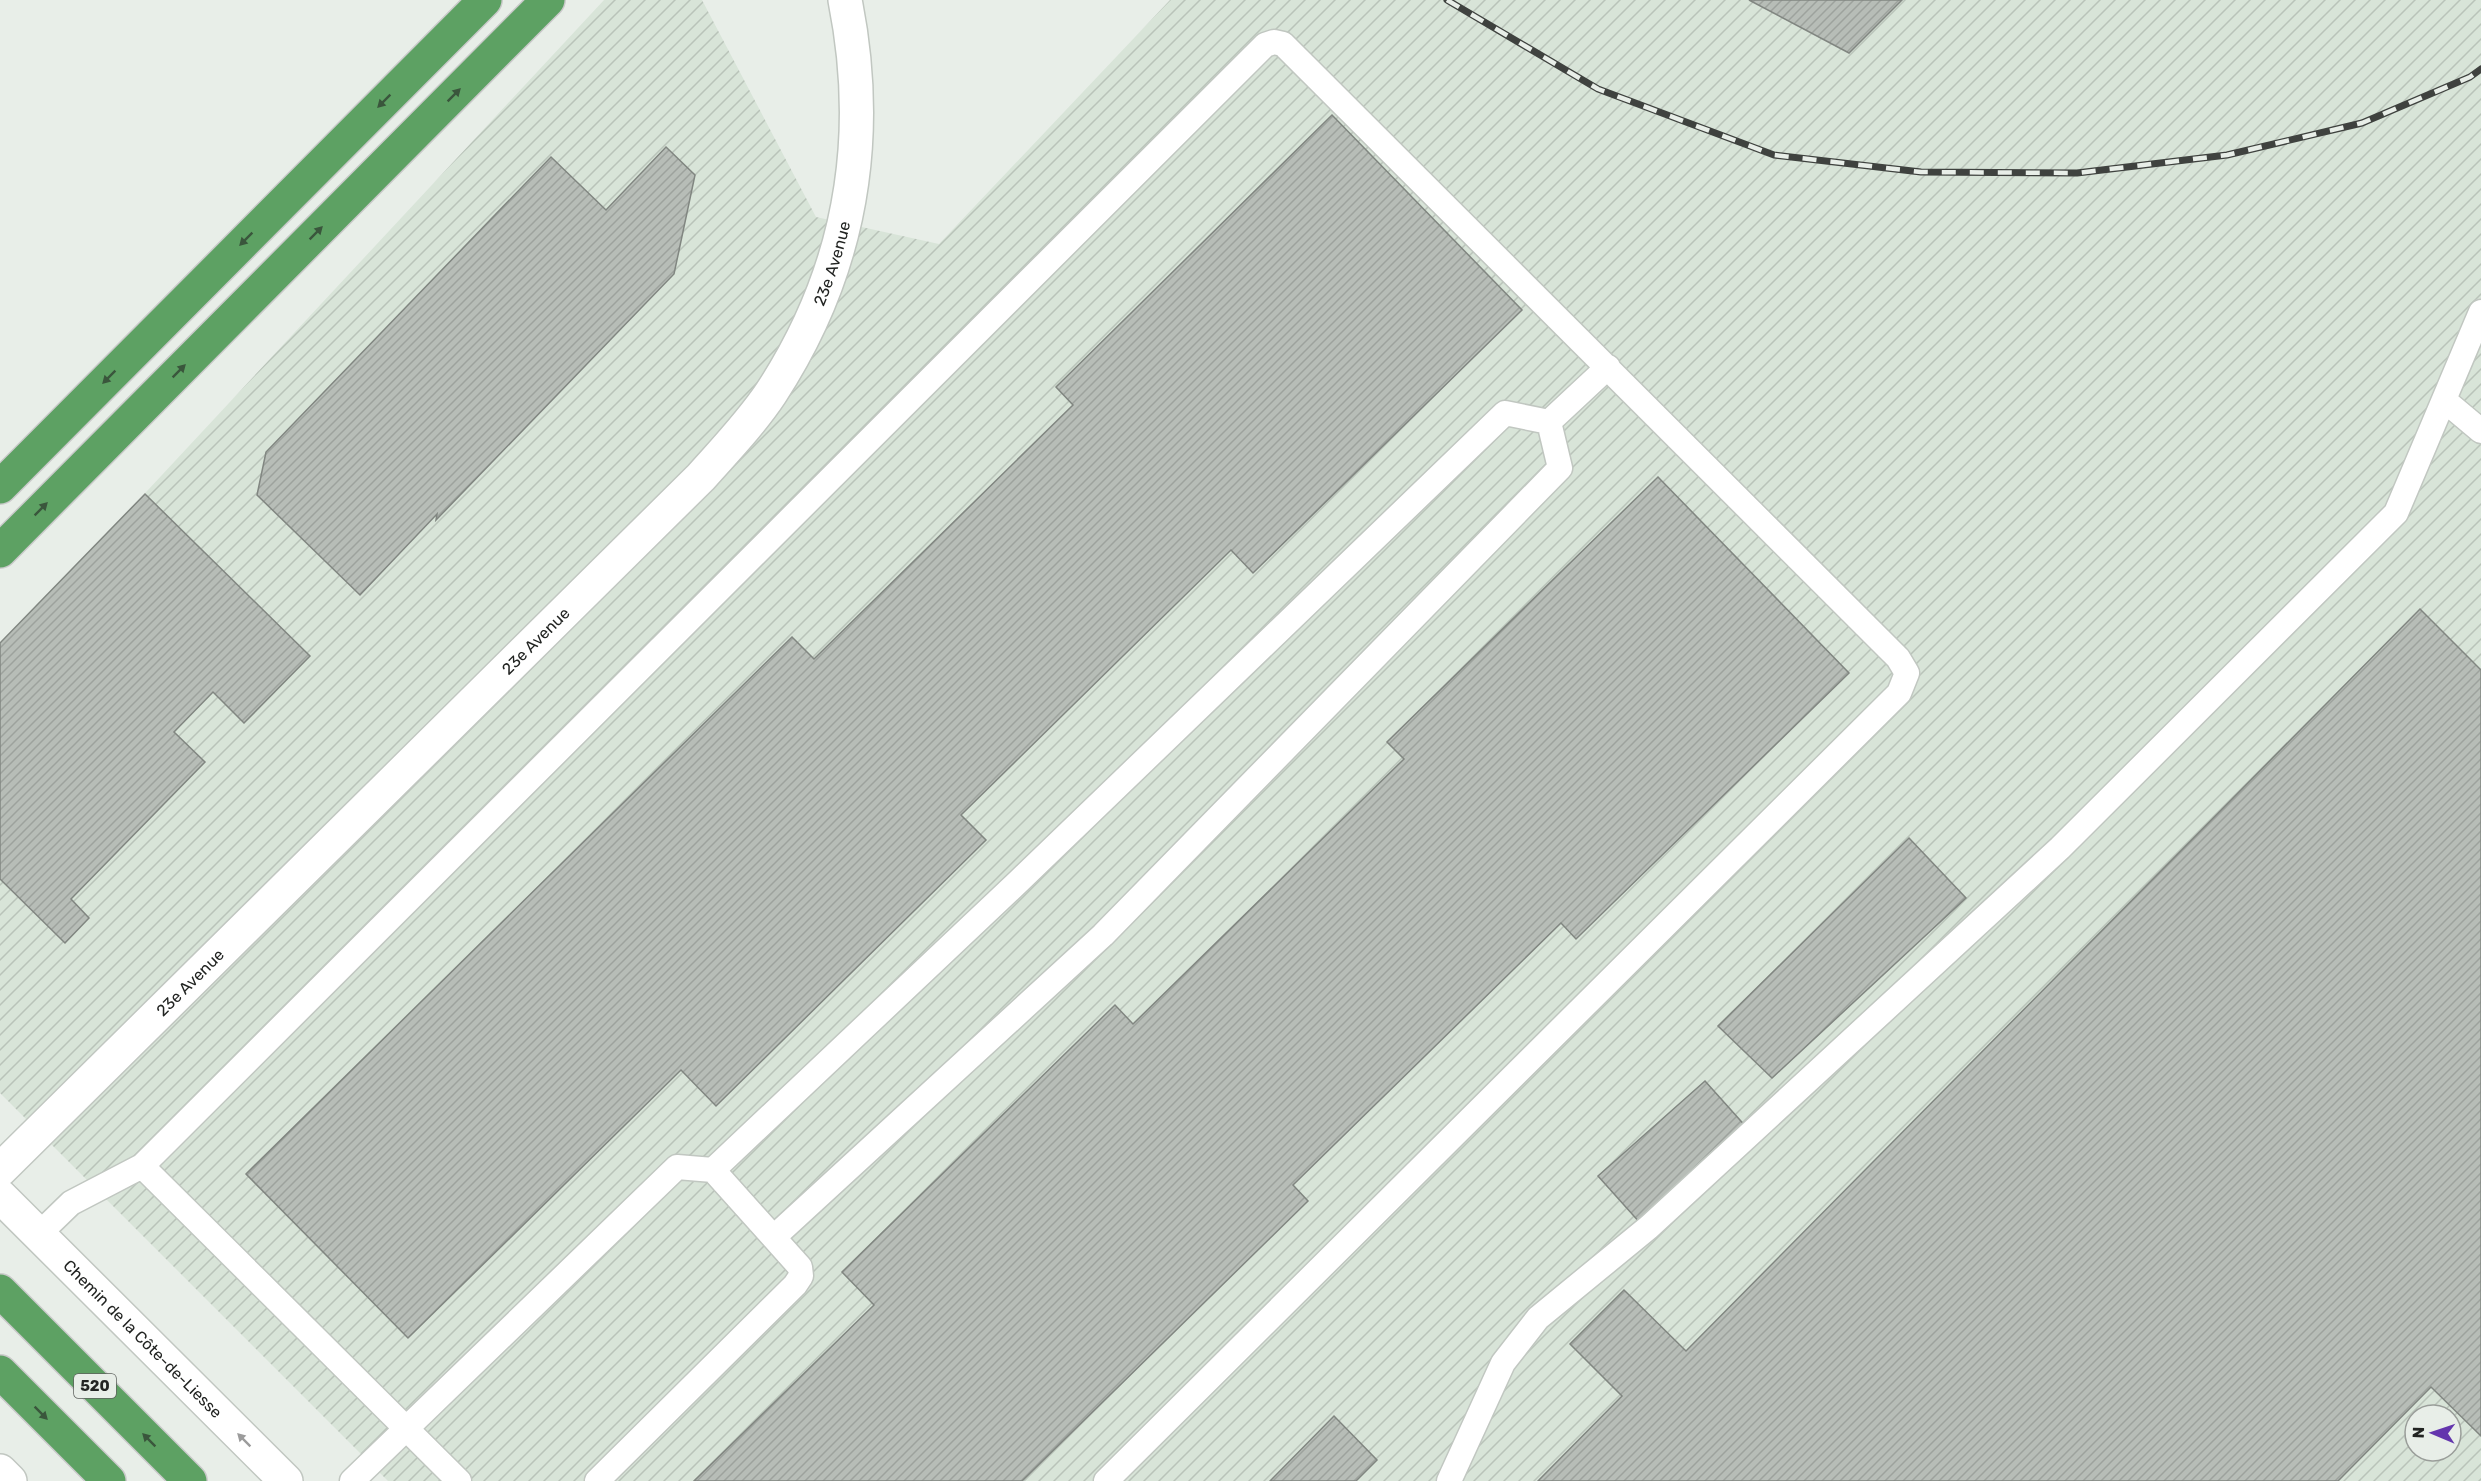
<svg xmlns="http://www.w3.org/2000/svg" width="2481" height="1481" viewBox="0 0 2481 1481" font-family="Rubik,sans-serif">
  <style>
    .industrial { fill: url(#industrial-furrows); fill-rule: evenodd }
    .building { fill: url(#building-hatch); stroke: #818681; stroke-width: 1.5 }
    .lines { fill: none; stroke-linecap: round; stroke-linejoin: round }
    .lane-casing { stroke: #c1c7c1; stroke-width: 27 }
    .secondary-casing { stroke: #c1c7c1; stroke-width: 36 }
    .highway-casing { stroke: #cacaca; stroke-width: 36 }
    .lane { stroke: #fff; stroke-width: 24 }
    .secondary { stroke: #fff; stroke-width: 33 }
    .highway { stroke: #5da163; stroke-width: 33 }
    .rail-casing { stroke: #3f423f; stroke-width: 7 }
    .rail { stroke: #e8eee8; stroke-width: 4.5; stroke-dasharray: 14; stroke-linecap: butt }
    .oneway { fill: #3a563c }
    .oneway2 { fill: #9c9c9c }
    .labels { text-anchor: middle; stroke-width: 5; stroke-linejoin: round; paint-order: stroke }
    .shield { fill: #e8eee8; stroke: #5d615d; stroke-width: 1.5 }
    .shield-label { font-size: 15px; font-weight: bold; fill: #222422 }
    .street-label { font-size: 16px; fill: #222422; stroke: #e8eee8 }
  </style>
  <defs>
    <pattern id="industrial-furrows" width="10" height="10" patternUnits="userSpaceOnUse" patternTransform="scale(1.5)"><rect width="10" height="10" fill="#d8e4d8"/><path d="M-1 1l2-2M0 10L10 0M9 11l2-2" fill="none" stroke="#b9c3b9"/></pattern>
    <pattern id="building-hatch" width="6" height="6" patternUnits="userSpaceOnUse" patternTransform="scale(1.5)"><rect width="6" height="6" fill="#b7bdb7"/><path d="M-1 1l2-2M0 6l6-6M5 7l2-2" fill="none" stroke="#9da29d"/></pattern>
  </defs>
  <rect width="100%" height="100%" fill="#e8eee8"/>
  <path class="industrial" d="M604,0H702L816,217L939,244L1170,0H2481V1481H388L0,1093V649ZM2415,1415H2451V1451H2415Z"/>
  <path class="building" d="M1749,0H1902L1849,53Z
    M1332,115L1522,310L1253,573L1231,550L961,815L986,840L716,1106L681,1070L408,1338L246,1174L792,637L814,659L1073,405L1056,387Z
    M666,147L695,175L674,274L436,520L437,514L360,595L257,495L266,452L551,157L606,210Z
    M1658,477L1849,673L1576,939L1561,923L1293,1185L1308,1201L1022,1481H694L874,1305L842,1272L1115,1005L1133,1024L1404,759L1387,742Z
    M145,494L310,656L244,723L213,692L174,732L205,762L71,899L89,918L65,943L0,879V643Z
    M2420,609L2481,670V1436L2431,1387L2338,1481H1538L1622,1396L1570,1344L1624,1290L1686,1351Z
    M1909,838L1966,898L1772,1078L1718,1026Z
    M1705,1081L1748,1129L1641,1224L1598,1176Z
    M1334,1416L1377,1460L1356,1481H1270Z"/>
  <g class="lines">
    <defs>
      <path id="lane" d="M2444,400L2481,431
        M38,1235L71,1203L142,1166
        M774,1237L1103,935L1560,468L1549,422
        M352,1481L677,1167L713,1170L1018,882L1505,413L1549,422L1608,367
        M459,1481L142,1166L1265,45L1274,42L1283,44L1898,658L1907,673L1899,693L1106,1481
        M597,1481L795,1285L801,1276L800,1267L713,1170
        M1449,1481L1503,1363L1538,1318L1649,1227L2060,848L2396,513L2481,312"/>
      <g id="secondary">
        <path id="s1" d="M0,1170L701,477C725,450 751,423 771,393C850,272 873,140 845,0"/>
        <path id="s2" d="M0,1196L286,1481"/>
        <path d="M0,1471L10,1481"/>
      </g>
      <path id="highway" d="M0,487L485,0
        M0,551L548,0
        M0,1291L190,1481
        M0,1372L109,1481"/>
    </defs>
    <use href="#lane" class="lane-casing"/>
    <use href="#secondary" class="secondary-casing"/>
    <use href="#highway" class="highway-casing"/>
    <use href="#lane" class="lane"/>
    <use href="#secondary" class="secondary"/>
    <use href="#highway" class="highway"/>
    <defs>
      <path id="rail" d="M1447,0L1598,89L1774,155L1921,172L2077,173L2227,155L2362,123L2470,77L2481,69"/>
    </defs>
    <use href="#rail" class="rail-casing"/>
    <use href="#rail" class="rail"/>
  </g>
  <defs><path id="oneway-solid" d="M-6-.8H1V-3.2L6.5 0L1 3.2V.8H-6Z" transform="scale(1.5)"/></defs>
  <g class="oneway">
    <use href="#oneway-solid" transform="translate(454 95) rotate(-45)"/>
    <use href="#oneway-solid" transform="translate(384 101) rotate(135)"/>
    <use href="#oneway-solid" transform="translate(316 233) rotate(-45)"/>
    <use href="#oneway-solid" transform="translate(246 239) rotate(135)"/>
    <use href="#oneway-solid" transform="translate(179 371) rotate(-45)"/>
    <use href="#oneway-solid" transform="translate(109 377) rotate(135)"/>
    <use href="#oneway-solid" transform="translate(41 509) rotate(-45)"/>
    <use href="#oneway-solid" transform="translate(41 1413) rotate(45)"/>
    <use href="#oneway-solid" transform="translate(149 1440) rotate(-135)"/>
  </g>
  <use class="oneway2" href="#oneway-solid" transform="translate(244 1440) rotate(-135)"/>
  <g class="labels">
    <rect class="shield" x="74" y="1374" width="42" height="24" rx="4.5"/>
    <g class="shield-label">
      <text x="95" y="1391">520</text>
    </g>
    <g class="street-label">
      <text dy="6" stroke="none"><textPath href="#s1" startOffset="1239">23e Avenue</textPath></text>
      <text dy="6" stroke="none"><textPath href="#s1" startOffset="753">23e Avenue</textPath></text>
      <text dy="6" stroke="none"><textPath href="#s1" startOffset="267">23e Avenue</textPath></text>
      <text dy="6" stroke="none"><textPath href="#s2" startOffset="202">Chemin de la Côte-de-Liesse</textPath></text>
    </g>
  </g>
  <g transform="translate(2433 1433) rotate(272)"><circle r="28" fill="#e8eee8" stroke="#999d99" stroke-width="1.5"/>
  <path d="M0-4.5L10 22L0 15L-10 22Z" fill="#6335ad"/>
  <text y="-9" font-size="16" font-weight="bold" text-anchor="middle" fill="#222422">N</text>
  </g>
</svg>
